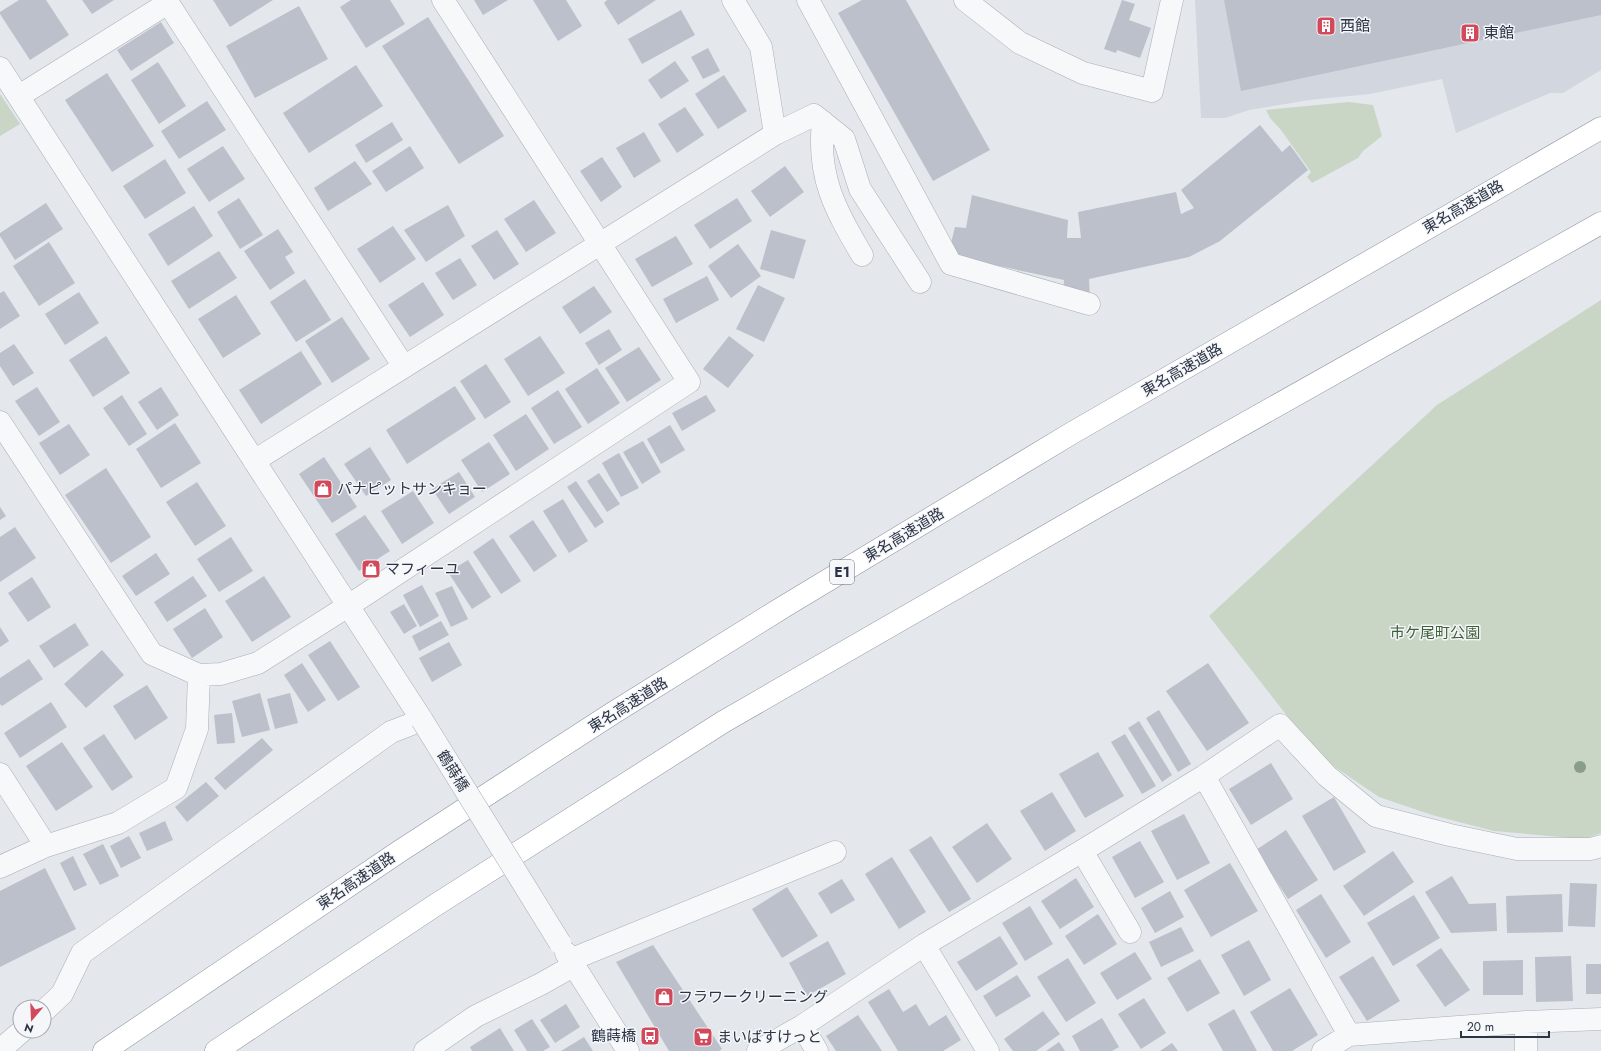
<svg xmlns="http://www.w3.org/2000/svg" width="1601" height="1051" viewBox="0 0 1601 1051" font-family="Jost,'Noto Sans JP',sans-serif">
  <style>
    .built { fill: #d2d6de }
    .green { fill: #c9d6c5 }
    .building { fill: #bbc0ca }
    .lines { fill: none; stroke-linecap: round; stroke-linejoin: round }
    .minor-casing { stroke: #a9aeb7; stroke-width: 23 }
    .highway-casing { stroke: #8b94a3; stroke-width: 23 }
    .minor { stroke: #f7f8fa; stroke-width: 22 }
    .highway { stroke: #fff; stroke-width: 22 }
    .minor-bridge-casing { stroke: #a9aeb7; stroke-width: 23; stroke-linecap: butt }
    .minor-bridge { stroke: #f7f8fa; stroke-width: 22 }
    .tree { fill: #899d89 }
    .labels { text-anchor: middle; stroke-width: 3; stroke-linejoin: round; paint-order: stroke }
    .shield { fill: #f4f6f9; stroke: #676e7b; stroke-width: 1 }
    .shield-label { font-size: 14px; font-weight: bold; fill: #2b3445 }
    .poi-label { font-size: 15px; fill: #2b3445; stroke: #f4f6f9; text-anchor: start }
    .street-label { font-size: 15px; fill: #2b3445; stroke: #f4f6f9 }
    .park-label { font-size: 15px; fill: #3f6138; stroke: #f4f6f9 }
  </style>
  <rect width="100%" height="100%" fill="#e4e7ec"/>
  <path class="built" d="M1195,0H1601V70L1563,93H1550L1456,133L1442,79L1370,94L1309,100L1249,110L1225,118H1201Z"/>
  <path class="green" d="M0,94L20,124L0,136Z
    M1349,102L1373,105L1382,136L1363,151L1358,158L1312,183L1307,177L1311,172L1281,130L1270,118L1266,110Z
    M1601,300V833L1584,839L1494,831L1432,815L1379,797L1323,759L1288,717L1209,616L1437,405Z"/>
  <path class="building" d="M19,0H46L69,35L30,60L0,14V12Z
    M82,0H114L92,14Z
    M213,0H273L230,27Z
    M351,0H390L405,24L366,48L340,7Z
    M474,0H508L483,15Z
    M533,0H566L582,26L558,41Z
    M607,0H656L618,25L604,3Z
    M862,0H906L990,150L933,181L838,13Z
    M1122,0L1135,4L1129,20L1151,28L1140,58L1117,50L1116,53L1104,49Z
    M1224,0H1601V15L1241,91Z
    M299,6L328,59L255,98L226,46Z
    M681,10L695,35L642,64L628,39Z
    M428,17L504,136L459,164L382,46Z
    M161,22L174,43L131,71L117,50Z
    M708,48L720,71L703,79L691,57Z
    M675,61L689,81L661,99L648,80Z
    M158,62L186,106L159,124L131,80Z
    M356,65L383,106L309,153L283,113Z
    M107,73L154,146L112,172L65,100Z
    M724,75L747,111L718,129L695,94Z
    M207,101L226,130L179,159L161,131Z
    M685,107L704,135L677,153L658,124Z
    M392,122L403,140L366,163L355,145Z
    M1260,125L1282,152L1290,145L1308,170L1220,241L1189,257L1089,279L1090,301L1063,299L1064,280L948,255L955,227L966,228L972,195L1068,220L1067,238H1081L1078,212L1176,192L1181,214L1194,208L1181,190Z
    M644,132L661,161L634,178L616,148Z
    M223,146L245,179L209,202L187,169Z
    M410,146L424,168L386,192L372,171Z
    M602,157L622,187L601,202L580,171Z
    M165,159L186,193L145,219L123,186Z
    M355,161L372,184L328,211L314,188Z
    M785,166L804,192L770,217L751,191Z
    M239,198L263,235L240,249L217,212Z
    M737,198L752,221L710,249L694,225Z
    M534,200L556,233L526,252L504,219Z
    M46,203L63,229L15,260L0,236V233Z
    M448,205L465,236L426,262L404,230Z
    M194,206L213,236L168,266L148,234Z
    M393,226L416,259L380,283L357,249Z
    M278,229L293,252L285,257L295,273L270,290L244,251Z
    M497,230L519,264L494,280L471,246Z
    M771,230L806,240L794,279L760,269Z
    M676,236L693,264L652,287L635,259Z
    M49,242L75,283L39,306L13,266Z
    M738,244L761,276L731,298L708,266Z
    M219,251L237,278L189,309L171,281Z
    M460,258L477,285L453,300L435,273Z
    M707,276L719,300L676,323L663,299Z
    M305,279L331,320L296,342L270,302Z
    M423,282L444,315L410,337L388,305Z
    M758,285L785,298L764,342L736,329Z
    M594,286L612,312L580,334L562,307Z
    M4,291L20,316L0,329V293Z
    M79,292L99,323L65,345L45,314Z
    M236,295L261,334L223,358L198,319Z
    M342,317L370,359L332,383L305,341Z
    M609,329L622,350L599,365L585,343Z
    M106,336L130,373L93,397L69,360Z
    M540,336L565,373L528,396L504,359Z
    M729,336L754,355L728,388L703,369Z
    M14,344L34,373L13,386L0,366V353Z
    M639,347L661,380L627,402L605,368Z
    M301,351L322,384L261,424L239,390Z
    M486,364L511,402L485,419L460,381Z
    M597,368L620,403L588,424L565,389Z
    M455,386L476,419L407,464L386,430Z
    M37,387L60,422L39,436L15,401Z
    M161,387L179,415L157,430L138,402Z
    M558,390L582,427L554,444L531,408Z
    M122,395L147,434L129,446L103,408Z
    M706,395L716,411L682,431L672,413Z
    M526,414L549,449L516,471L493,435Z
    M175,423L201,463L161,488L136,449Z
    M69,424L90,455L60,475L39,443Z
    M670,425L685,450L661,464L647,439Z
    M643,441L661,472L642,484L623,452Z
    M489,442L510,474L482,492L461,460Z
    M370,447L391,480L366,496L344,464Z
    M619,453L639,488L621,497L602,463Z
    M324,457L357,507L332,523L299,474Z
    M106,468L151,537L111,563L65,495Z
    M459,472L475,497L449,514L432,489Z
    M599,473L620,504L607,512L587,481Z
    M576,481L604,522L595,528L567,487Z
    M197,482L226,526L195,546L166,502Z
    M413,491L434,523L402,544L381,511Z
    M563,499L588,541L569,553L543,511Z
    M0,507L6,516L0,520Z
    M365,515L390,551L359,571L335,534Z
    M533,520L557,556L534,572L509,536Z
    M15,527L36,558L0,582V537Z
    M231,537L253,571L219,592L197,559Z
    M493,538L521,581L501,594L473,552Z
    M156,553L170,574L136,596L122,576Z
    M468,560L491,597L472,609L448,572Z
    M193,576L207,596L167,622L154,602Z
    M264,576L291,617L252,642L225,601Z
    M32,577L51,607L28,622L8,593Z
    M422,585L439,616L420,627L403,595Z
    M452,586L468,619L451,627L435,593Z
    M404,604L417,626L404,634L390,612Z
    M205,608L223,637L192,658L173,629Z
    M441,621L449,635L419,651L412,636Z
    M75,623L89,645L54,668L39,646Z
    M0,627L9,641L0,647Z
    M330,641L360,687L338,701L308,655Z
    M449,642L462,665L432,682L419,658Z
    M102,650L124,675L86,708L64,684Z
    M29,659L43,679L2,706L0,704V678Z
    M302,663L326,700L308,712L284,675Z
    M1208,663L1249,723L1207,751L1166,691Z
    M147,685L168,718L135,740L113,706Z
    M260,693L270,730L242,737L232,701Z
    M290,693L298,723L275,729L267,699Z
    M51,702L67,727L20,758L4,733Z
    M1159,710L1191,764L1178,772L1146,718Z
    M232,713L235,743L217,744L214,715Z
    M1139,721L1172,775L1162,782L1128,728Z
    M104,734L133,777L112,791L83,748Z
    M1125,734L1156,786L1142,794L1111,742Z
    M262,738L273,750L225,790L214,778Z
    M62,742L93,787L56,811L26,766Z
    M1098,752L1124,796L1085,818L1059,774Z
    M1271,763L1293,799L1251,825L1229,789Z
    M206,782L219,796L187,822L175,807Z
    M1052,792L1076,831L1045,851L1020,811Z
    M1334,797L1366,852L1334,871L1302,816Z
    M1184,814L1210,863L1177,880L1151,831Z
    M165,821L173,840L147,851L139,833Z
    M987,823L1012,859L977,883L952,847Z
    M1286,830L1318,880L1288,899L1256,850Z
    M129,836L141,858L121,868L110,846Z
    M931,836L971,899L949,912L909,850Z
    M1140,841L1164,882L1135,898L1112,857Z
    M103,844L119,876L100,885L83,854Z
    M1393,851L1414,882L1364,916L1343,886Z
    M73,856L87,885L74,891L60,863Z
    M892,857L926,912L899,929L865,874Z
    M1230,863L1258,911L1211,937L1184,890Z
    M45,868L76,929L0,967V891Z
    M1452,876L1469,904L1496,903L1497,931L1451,933L1425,892Z
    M1076,878L1094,907L1060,929L1041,901Z
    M842,879L855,900L831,914L818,893Z
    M1570,883L1597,884L1595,927L1568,926Z
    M787,887L818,936L782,958L752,909Z
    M1170,891L1184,917L1155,933L1141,908Z
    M1321,894L1351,942L1326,958L1296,910Z
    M1562,894L1563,932L1507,933L1506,896Z
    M1414,895L1440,938L1393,966L1367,923Z
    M1030,906L1053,944L1025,961L1002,923Z
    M1098,914L1117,944L1084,965L1065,936Z
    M1181,927L1194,951L1161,967L1149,942Z
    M1000,936L1018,964L976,991L957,962Z
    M1249,940L1271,980L1244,996L1221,955Z
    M828,941L846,974L807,996L789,963Z
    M653,945L722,1049L719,1051H669L616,962Z
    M1441,948L1470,990L1445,1007L1416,965Z
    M1135,952L1152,979L1117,1000L1100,973Z
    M1373,956L1400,1001L1367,1021L1339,977Z
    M1571,956L1573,1001L1536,1002L1535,957Z
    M1068,958L1096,1003L1066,1022L1037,977Z
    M1200,959L1220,993L1187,1012L1167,978Z
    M1523,960V995H1483V961Z
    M1586,964H1601V994H1586Z
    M1017,975L1031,996L996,1017L983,996Z
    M1290,988L1318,1035L1292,1051H1273L1250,1012Z
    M889,989L903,1012L916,1004L929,1026L946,1015L961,1040L943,1051H898L868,1002Z
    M1144,998L1166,1033L1141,1049L1118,1014Z
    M566,1004L580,1027L555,1043L540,1020Z
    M1234,1009L1257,1051H1223L1208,1024Z
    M1043,1011L1060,1034L1036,1051H1013L1004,1039Z
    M858,1015L882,1051H836L826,1036Z
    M1102,1018L1119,1047L1112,1051H1080L1072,1036Z
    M532,1019L550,1047L543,1051H527L514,1030Z
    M500,1028L514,1051H472L470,1047Z
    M584,1037L593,1051H561Z
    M1059,1042L1065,1051H1046Z
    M1172,1043L1178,1051H1160Z"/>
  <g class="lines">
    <defs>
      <path id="minor" d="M808,0L951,264L1089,304
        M965,0L1020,43L1083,73L1152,91L1172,0
        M0,68L422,720L391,732L82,953L62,994L44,1011
        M19,96L168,3L404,367
        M823,122C817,177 835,209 862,255
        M775,134L814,115L844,139L860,189L920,282
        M0,422L152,654L199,675L221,674L258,663L348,606L689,382L443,0
        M254,461L775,134L761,47L733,0
        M0,774L46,846L118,823L176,788L197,729L199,675
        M1204,776L1349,1035
        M1082,851L1130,932
        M0,867L46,846
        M924,945L988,1051
        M566,953L628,1051
        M570,960L835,852
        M1526,1022V1051
        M802,1026L817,1051
        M0,1050L22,1031
        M425,1051L476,1016L541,984L573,966
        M758,1051L802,1026L924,945L1082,851L1204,776L1280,725L1327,776L1376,816L1450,835L1517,849H1591L1601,846
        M1323,1051L1349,1035L1526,1022L1601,1019"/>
      <path id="highway" d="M104,1051L400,851L613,713L785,606L1072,433L1601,128
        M216,1051L434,906L723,722L1100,505L1601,223"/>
    </defs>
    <use href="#minor" class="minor-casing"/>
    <use href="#highway" class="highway-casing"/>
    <use href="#minor" class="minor"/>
    <use href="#highway" class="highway"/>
    <defs>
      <path id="minor-bridge" d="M422,720L560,943"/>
    </defs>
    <use href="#minor-bridge" class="minor-bridge-casing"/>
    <use href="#minor-bridge" class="minor-bridge"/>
  </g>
  <circle class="tree" cx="1580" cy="767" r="6"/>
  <defs>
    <symbol id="building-square" viewBox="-11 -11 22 22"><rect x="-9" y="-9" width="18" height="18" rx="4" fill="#d1495b" stroke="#f4f6f9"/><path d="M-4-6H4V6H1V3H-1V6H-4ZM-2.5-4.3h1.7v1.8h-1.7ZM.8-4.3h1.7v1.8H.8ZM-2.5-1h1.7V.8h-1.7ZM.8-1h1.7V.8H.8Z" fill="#fff"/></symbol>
    <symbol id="shop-square" viewBox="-11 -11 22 22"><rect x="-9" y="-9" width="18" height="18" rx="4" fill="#d1495b" stroke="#f4f6f9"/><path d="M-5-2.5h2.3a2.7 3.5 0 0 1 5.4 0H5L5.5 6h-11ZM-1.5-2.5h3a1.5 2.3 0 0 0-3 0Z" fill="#fff"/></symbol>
    <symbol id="bus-square" viewBox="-11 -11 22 22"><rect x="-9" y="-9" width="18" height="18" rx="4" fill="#d1495b" stroke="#f4f6f9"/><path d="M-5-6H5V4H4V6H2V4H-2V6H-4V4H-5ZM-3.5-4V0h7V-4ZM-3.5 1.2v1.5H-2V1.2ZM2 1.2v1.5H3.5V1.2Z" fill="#fff"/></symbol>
    <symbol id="supermarket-square" viewBox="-11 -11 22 22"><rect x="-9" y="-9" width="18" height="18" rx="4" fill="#d1495b" stroke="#f4f6f9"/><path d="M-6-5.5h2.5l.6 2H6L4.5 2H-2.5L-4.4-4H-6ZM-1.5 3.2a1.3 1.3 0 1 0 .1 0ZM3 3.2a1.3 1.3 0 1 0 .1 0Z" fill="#fff"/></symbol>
  </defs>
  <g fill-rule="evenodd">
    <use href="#building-square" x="1315" y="15" width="22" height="22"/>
    <use href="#building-square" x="1459" y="22" width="22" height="22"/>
    <use href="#shop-square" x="312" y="478" width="22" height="22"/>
    <use href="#shop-square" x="360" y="558" width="22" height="22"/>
    <use href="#shop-square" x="653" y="986" width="22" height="22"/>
    <use href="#bus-square" x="639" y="1025" width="22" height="22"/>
    <use href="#supermarket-square" x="692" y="1026" width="22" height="22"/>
  </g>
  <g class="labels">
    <rect class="shield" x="830" y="560" width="24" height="24" rx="3"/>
    <g class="shield-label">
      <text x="842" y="577">E1</text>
    </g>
    <g class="poi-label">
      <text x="1340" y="31">西館</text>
      <text x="1484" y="38">東館</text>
      <text x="337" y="494">パナピットサンキョー</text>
      <text x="385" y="574">マフィーユ</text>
      <text x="678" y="1002">フラワークリーニング</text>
      <text x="636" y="1041" text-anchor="end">鶴蒔橋</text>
      <text x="717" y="1042">まいばすけっと</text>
    </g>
    <g class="street-label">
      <text transform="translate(1463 207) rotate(-30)" y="5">東名高速道路</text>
      <text transform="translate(1182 370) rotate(-30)" y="5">東名高速道路</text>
      <text transform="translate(904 535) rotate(-31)" y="5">東名高速道路</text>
      <text transform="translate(628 705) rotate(-32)" y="5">東名高速道路</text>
      <text transform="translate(453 771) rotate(58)" y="5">鶴蒔橋</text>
      <text transform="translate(356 881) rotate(-34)" y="5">東名高速道路</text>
    </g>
    <g class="park-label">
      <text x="1435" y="638">市ケ尾町公園</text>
    </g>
  </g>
  <g transform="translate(32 1019) rotate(199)"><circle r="19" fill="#f4f6f9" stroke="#a4a8b1"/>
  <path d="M0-3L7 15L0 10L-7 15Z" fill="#d1495b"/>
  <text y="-6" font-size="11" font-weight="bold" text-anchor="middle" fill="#2b3445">N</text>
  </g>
  <path d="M1461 1031v6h88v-6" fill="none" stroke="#2b3445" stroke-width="2"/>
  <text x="1467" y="1031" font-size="12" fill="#2b3445" stroke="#f4f6f9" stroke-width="3" paint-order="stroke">20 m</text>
</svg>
